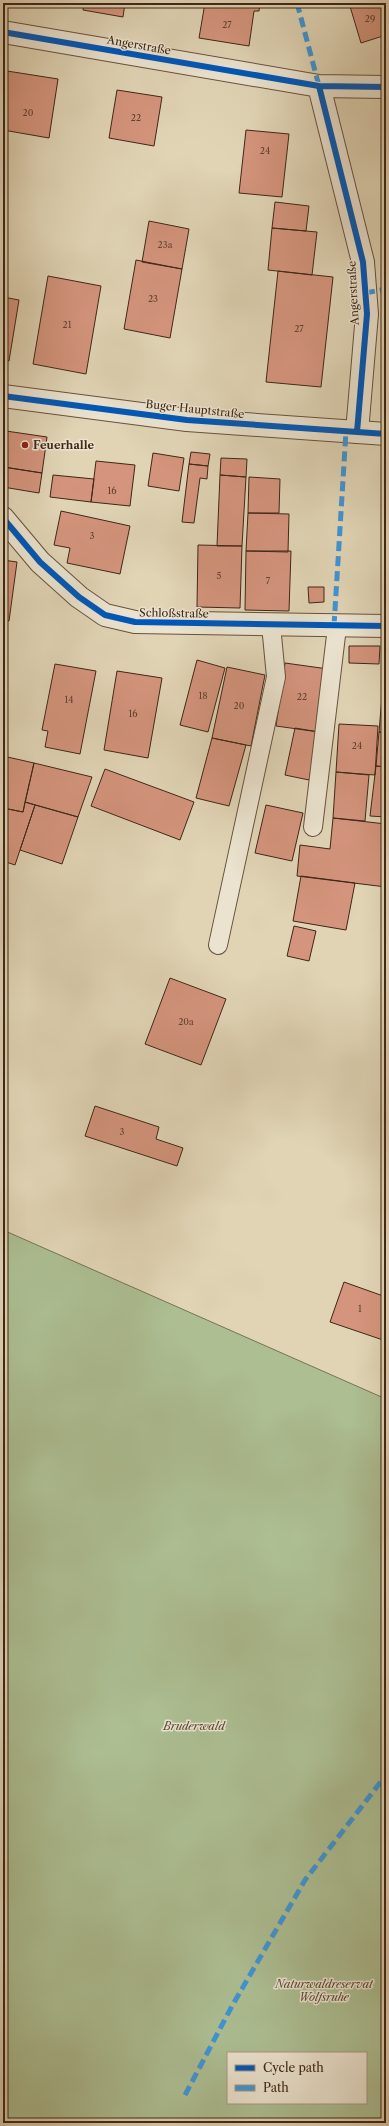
<svg xmlns="http://www.w3.org/2000/svg" width="389" height="2126" viewBox="0 0 389 2126" font-family="'Libre Caslon Text',serif">
  <style>
    .green { fill: #acbe92; stroke: #767254; fill-rule: evenodd }
    .building { fill: #d4947d; stroke: #3f2617 }
    .lines { fill: none; stroke-linecap: round; stroke-linejoin: round }
    .service-casing { stroke: #67523e; stroke-width: 20 }
    .minor-casing { stroke: #67523e; stroke-width: 24 }
    .tertiary-casing { stroke: #67523e; stroke-width: 24 }
    .service { stroke: #ebe3cf; stroke-width: 18 }
    .minor { stroke: #ebe3cf; stroke-width: 22 }
    .tertiary { stroke: #ebe3cf; stroke-width: 22 }
    .quiet { stroke: #3f95d4; stroke-width: 5; stroke-dasharray: 10 5; stroke-linecap: butt }
    .cycleway-casing { stroke: #ebe3cf; stroke-width: 8 }
    .cycleway { stroke: #0057b8; stroke-width: 6 }
    .poi-dot { fill: #8f2418; stroke: #ebe3cf; stroke-width: 1.5 }
    .labels { text-anchor: middle; stroke-width: 3; stroke-linejoin: round; paint-order: stroke }
    .number-label { font-size: 9px; fill: #644230 }
    .street-label { font-size: 11px; fill: #3f2617; stroke: #ebe3cf }
    .poi-label { font-size: 11px; font-weight: bold; fill: #3f2617; stroke: #ebe3cf; text-anchor: start }
    .park-label { font-size: 11px; font-style: italic; fill: #5a4c36; stroke: #ebe3cf }
  </style>
  <rect width="100%" height="100%" fill="#e0d4b5"/>
  <filter id="stains"><feTurbulence type="fractalNoise" baseFrequency=".005" numOctaves="4"/><feColorMatrix values="0 0 0 0 .2 0 0 0 0 .09 0 0 0 0 .02 0 0 0 .5 -.17"/></filter>
  <radialGradient id="worn" r=".72"><stop offset=".6" stop-color="#630" stop-opacity="0"/><stop offset="1" stop-color="#630" stop-opacity=".3"/></radialGradient>
  <path class="green" d="M3,1230L386,1399V2123H3ZM228,2053H366V2103H228Z"/>
  <path class="building" d="M84,3H125L123,17L83,10Z
    M205,3H260L259,11H254L249,46L199,38Z
    M349,3H386V35L361,43Z
    M7,71L58,79L49,138L3,130V96Z
    M117,90L162,97L154,146L109,138Z
    M246,130L289,134L282,197L239,193Z
    M275,202L309,206L306,231L272,228Z
    M149,221L189,229L182,269L142,262Z
    M272,228L317,232L312,275L268,270Z
    M136,260L182,269L170,338L124,329Z
    M278,271L333,277L321,387L266,382Z
    M48,276L101,286L86,374L33,364Z
    M3,297L19,300L9,361L3,360Z
    M6,431L47,437L42,473L3,467Z
    M191,452L210,454L208,466L189,464Z
    M153,453L184,458L179,491L148,486Z
    M221,458L247,459L246,477L220,475Z
    M96,461L135,465L130,506L91,502Z
    M189,464L208,466L207,479L200,478L194,523L182,522Z
    M4,467L42,473L39,493L3,487Z
    M53,475L94,479L91,502L50,497Z
    M220,475L246,477L242,546H217Z
    M249,477L280,479L279,513H248Z
    M61,511L130,526L120,574L67,563L70,548L54,545Z
    M248,513L289,514L288,552L246,551Z
    M198,545L242,546L240,608L197,607Z
    M246,551H291L289,611L245,610Z
    M3,560L17,562L9,621L3,620Z
    M308,587H324V602L309,603Z
    M349,646H380L379,664L349,663Z
    M197,660L225,668L208,732L180,725Z
    M385,661H386V733L379,732Z
    M285,663L328,669L319,732L276,726Z
    M55,664L96,671L80,754L45,747L48,731L42,730Z
    M227,667L265,675L251,746L212,738Z
    M117,671L162,678L148,758L104,750Z
    M339,724L378,726L375,775L336,772Z
    M295,728L319,732L309,780L285,775Z
    M379,732L386,733V767L376,766Z
    M212,738L246,745L229,806L196,798Z
    M3,756L34,763L23,812L3,808Z
    M34,763L92,777L78,817L25,802Z
    M376,766L386,767V817L370,816Z
    M105,769L194,802L180,840L91,806Z
    M336,772L369,775L365,821L333,818Z
    M25,802L35,805L15,865L3,861V808L23,812Z
    M35,805L78,817L62,864L20,850Z
    M266,805L303,813L292,861L255,853Z
    M333,818L386,824V887L297,876L300,845L330,849Z
    M301,876L355,883L346,930L293,921Z
    M294,926L316,931L309,961L287,956Z
    M170,978L226,999L201,1065L145,1044Z
    M95,1106L159,1127L156,1139L183,1148L177,1166L85,1136Z
    M344,1282L386,1297V1341L330,1322Z"/>
  <g class="lines">
    <defs>
      <path id="service" d="M313,827L337,627
        M218,945L276,677L271,625"/>
      <path id="minor" d="M3,32L319,86L386,87
        M319,86L363,262L367,314L357,432
        M3,518L40,562L79,597L105,615L135,622L386,626"/>
      <path id="tertiary" d="M3,396L187,420L386,434"/>
    </defs>
    <use href="#service" class="service-casing"/>
    <use href="#minor" class="minor-casing"/>
    <use href="#tertiary" class="tertiary-casing"/>
    <use href="#service" class="service"/>
    <use href="#minor" class="minor"/>
    <use href="#tertiary" class="tertiary"/>
    <path class="quiet" d="M297,3L319,86
      M365,293L386,289
      M334,626L346,431
      M185,2095L232,2006L305,1880L386,1775"/>
    <defs>
      <path id="cycleway" d="M3,32L319,86L386,87
        M319,86L363,262L367,314L357,432
        M3,396L187,420L386,434
        M3,518L40,562L79,597L105,615L135,622L386,626"/>
    </defs>
    <use href="#cycleway" class="cycleway-casing"/>
    <use href="#cycleway" class="cycleway"/>
  </g>
  <circle class="poi-dot" cx="25" cy="445" r="4"/>
  <g class="labels">
    <g class="number-label">
      <text x="370" y="22">29</text>
      <text x="227" y="28">27</text>
      <text x="28" y="116">20</text>
      <text x="136" y="121">22</text>
      <text x="265" y="154">24</text>
      <text x="165" y="248">23a</text>
      <text x="153" y="302">23</text>
      <text x="67" y="328">21</text>
      <text x="299" y="332">27</text>
      <text x="112" y="494">16</text>
      <text x="92" y="539">3</text>
      <text x="219" y="579">5</text>
      <text x="268" y="584">7</text>
      <text x="203" y="699">18</text>
      <text x="302" y="700">22</text>
      <text x="69" y="703">14</text>
      <text x="239" y="709">20</text>
      <text x="133" y="717">16</text>
      <text x="357" y="749">24</text>
      <text x="186" y="1025">20a</text>
      <text x="122" y="1135">3</text>
      <text x="360" y="1312">1</text>
    </g>
    <g class="street-label">
      <text transform="translate(139 45) rotate(10)" y="4">Angerstraße</text>
      <text transform="translate(353 293) rotate(-93)" y="4">Angerstraße</text>
      <text transform="translate(195 409) rotate(6)" y="4">Buger Hauptstraße</text>
      <text transform="translate(174 613) rotate(1)" y="4">Schloßstraße</text>
    </g>
    <g class="poi-label">
      <text x="33" y="449">Feuerhalle</text>
    </g>
    <g class="park-label">
      <text x="194" y="1730">Bruderwald</text>
      <text x="324" y="1988">Naturwaldreservat<tspan x="324" dy="13">Wolfsruhe</tspan></text>
    </g>
  </g>
  <rect width="389" height="2126" fill="none" stroke="#e0d4b5" stroke-width="16"/>
  <rect x="4" y="4" width="381" height="2118" fill="none" stroke="#3f2617" stroke-width="2"/>
  <rect x="8" y="8" width="373" height="2110" fill="none" stroke="#3f2617"/>
  <rect x="227" y="2052" width="140" height="52" fill="#ebe3cf" stroke="#a69785"/>
  <rect x="235" y="2065" width="20" height="6" fill="#0057b8" stroke="#a69785"/>
  <text x="263" y="2072" font-size="12" fill="#3f2617">Cycle path</text>
  <rect x="235" y="2085" width="20" height="6" fill="#3f95d4" stroke="#a69785"/>
  <text x="263" y="2092" font-size="12" fill="#3f2617">Path</text>
  <rect width="100%" height="100%" filter="url(#stains)"/>
  <rect width="100%" height="100%" fill="url(#worn)"/>
</svg>
